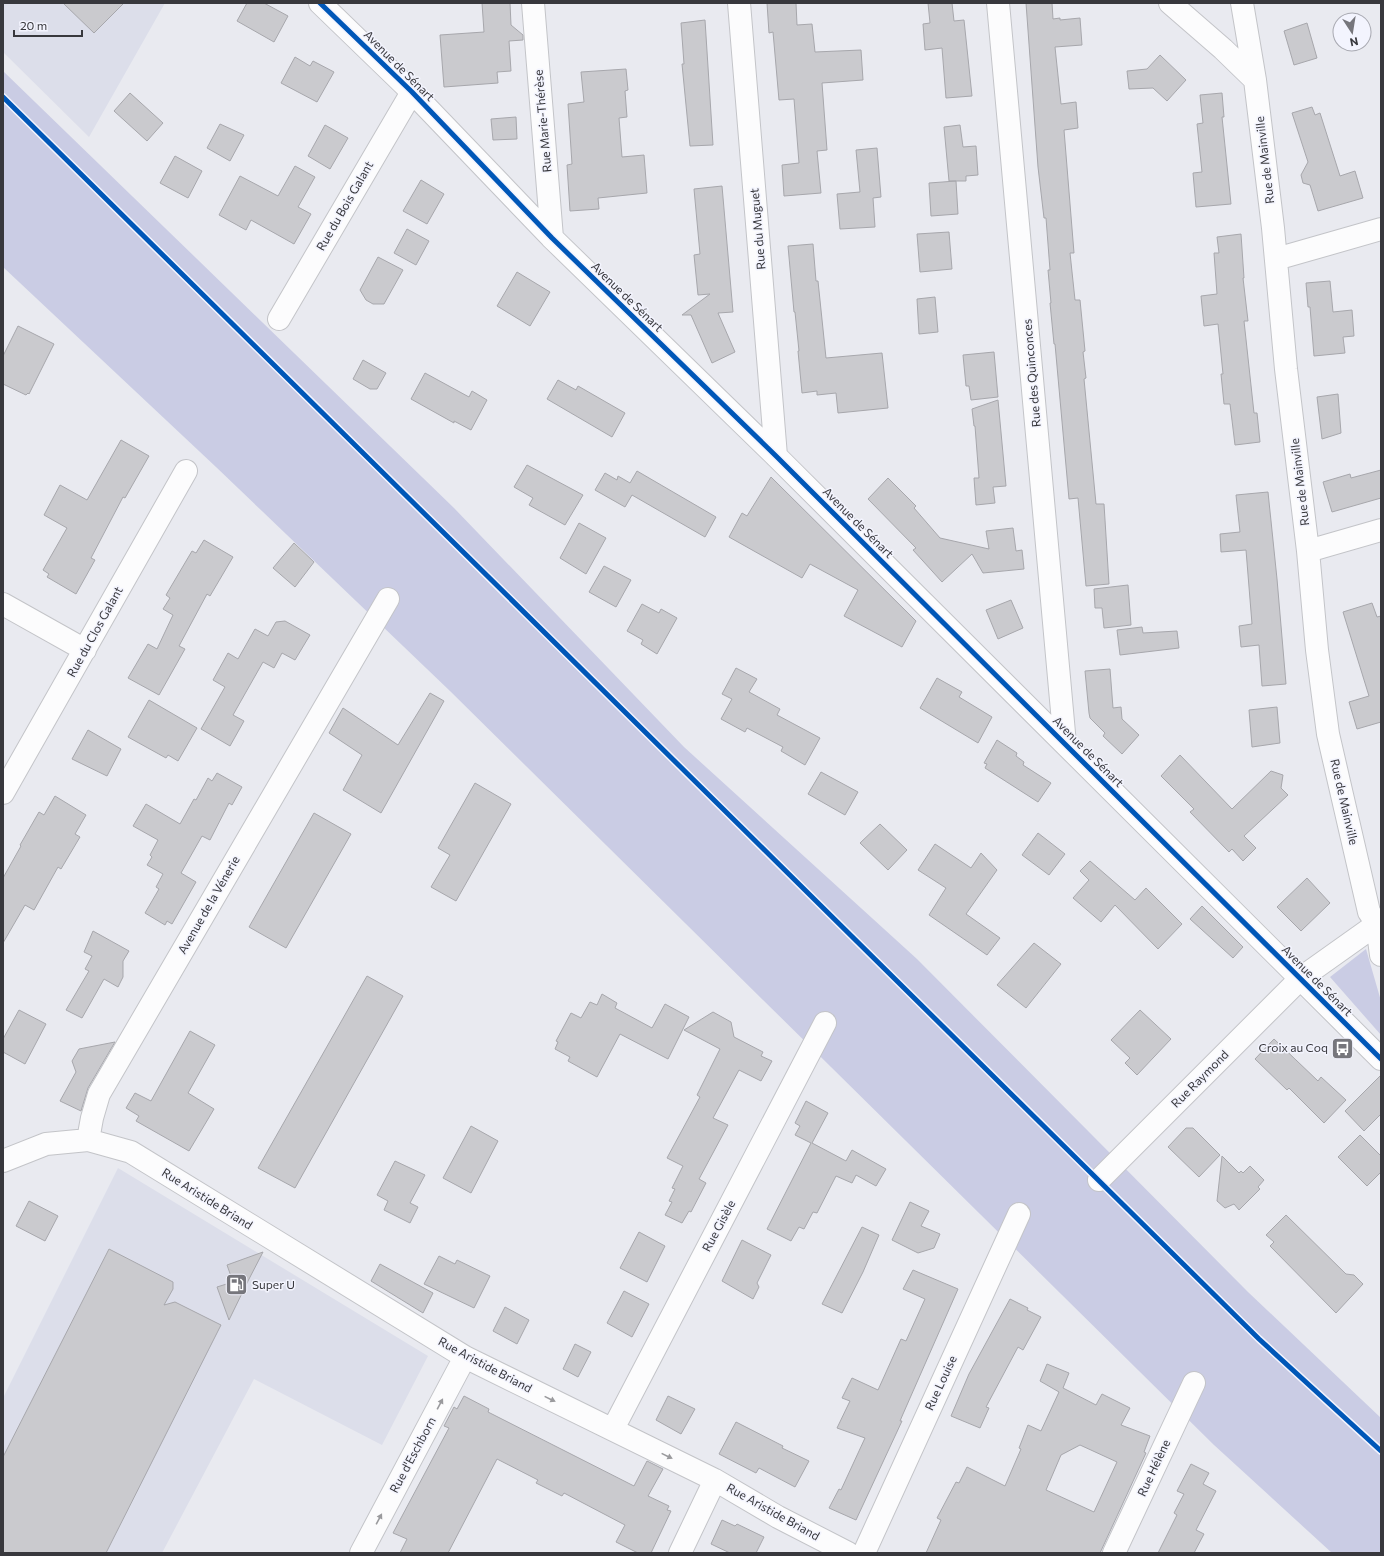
<svg xmlns="http://www.w3.org/2000/svg" width="1384" height="1556" viewBox="0 0 1384 1556" font-family="Commissioner,sans-serif">
  <style>
    .built { fill: #dcdeea }
    .green { fill: #cacce4 }
    .building { fill: #cacace; stroke: #a7a7ac; fill-rule: evenodd }
    .lines { fill: none; stroke-linecap: round; stroke-linejoin: round }
    .minor-casing { stroke: #c3c4c8; stroke-width: 24 }
    .minor { stroke: #fcfcfd; stroke-width: 22 }
    .cycleway-casing { stroke: #f3f4fe; stroke-width: 8 }
    .cycleway { stroke: #0057b8; stroke-width: 5 }
    .oneway { fill: #9a9a9d }
    .labels { text-anchor: middle; stroke-width: 3; stroke-linejoin: round; paint-order: stroke }
    .street-label { font-size: 12px; fill: #38383d; stroke: #f3f4fe }
    .poi-label { font-size: 12px; fill: #38383d; stroke: #f3f4fe; text-anchor: end }
  </style>
  <rect width="100%" height="100%" fill="#e9eaf0"/>
  <path class="built" d="M3,3H165L89,137L3,52Z
    M118,1168L428,1356L382,1445L254,1379L162,1553H3V1398Z"/>
  <path class="green" d="M3,71L454,508L684,747L917,959L1248,1292L1381,1418V1553H1332L1214,1445L450,691L216,467L3,267Z
    M1366,949L1381,1001V1035L1330,977Z"/>
  <path class="building" d="M63,3H124L94,33Z
    M247,3H264L288,16L274,42L237,21Z
    M482,3H510L511,25L523,35V40L509,41L511,71L497,72L498,83L444,87L440,35L484,32Z
    M767,3H796L797,25L812,24L815,52L861,50L863,80L822,83L827,150L817,151L821,193L784,196L782,165L799,163L794,99L779,100L773,32L769,33Z
    M928,3H952L954,21L964,20L972,96L946,98L942,48L925,50L923,24L930,23Z
    M1026,3H1052L1053,19L1060,18V20L1080,18L1082,45L1055,47L1061,104L1076,102L1078,128L1064,130L1074,253H1070L1075,300H1080L1085,351L1083,352L1086,378L1084,379L1096,504H1104L1109,584L1086,586L1078,498L1069,499L1055,344H1054L1050,303H1051L1048,270H1050L1046,218H1044L1038,167Z
    M705,20L713,145L690,146L682,64H684L681,23Z
    M1307,23L1317,58L1294,65L1284,31Z
    M1160,55L1186,80L1167,101L1153,88L1129,89L1127,71L1147,69Z
    M295,57L310,66L313,61L334,72L317,102L281,83Z
    M626,69L628,90L625,91L627,117L619,118L622,157L644,155L647,193L598,198L599,209L570,211L567,165L572,164L568,104L584,102L581,72Z
    M130,93L163,123L147,141L114,111Z
    M1222,93L1224,117H1222L1231,204L1196,207L1193,173L1202,172L1197,124L1203,123L1200,95Z
    M1312,107L1315,115L1320,113L1340,176L1355,171L1363,198L1318,211L1310,185L1303,183L1301,175L1308,162L1292,113Z
    M516,117L517,139L493,140L491,119Z
    M220,124L244,135L230,161L207,148Z
    M325,125L348,138L330,169L308,156Z
    M960,125L963,147L976,146L978,175L966,176V181H949L944,127Z
    M877,148L881,197L873,198L875,227L840,229L837,194L860,192L856,150Z
    M175,156L202,171L188,198L160,183Z
    M295,166L315,177L298,207L311,214L294,244L251,220L246,230L219,215L240,176L278,196Z
    M421,180L444,194L427,224L403,211Z
    M956,181L958,214L931,216L929,183Z
    M722,186L733,312L718,313L735,352L712,363L691,315H682L710,294L698,295L694,255L700,254L694,189Z
    M407,229L429,241L416,265L394,253Z
    M949,232L952,269L920,272L917,234Z
    M1241,234L1244,278H1243L1248,321H1244L1254,413H1257L1260,442L1235,445L1230,404H1224L1221,374H1223L1218,324L1204,326L1201,296L1217,294L1214,253H1219L1217,237Z
    M813,244L816,281H818L826,358L882,353L888,408L838,413L836,393L817,395V391L802,393L798,351H799L795,312H794L788,246Z
    M378,257L403,270L384,304H373L366,300L360,290Z
    M517,272L550,292L530,326L497,306Z
    M1330,281L1333,312L1352,310L1354,336L1343,337L1345,353L1314,356L1310,307H1308L1306,283Z
    M935,297L938,332L919,334L917,299Z
    M18,326L54,344L29,394L28,393L26,395L3,384V356Z
    M994,352L998,397L971,400L969,386H966L963,355Z
    M363,360L386,373L377,389H370L353,379Z
    M425,373L469,397L472,391L487,400L471,430L454,421V423L411,399Z
    M558,380L576,390L578,386L625,413L612,437L547,399Z
    M1338,394L1341,433L1322,439L1317,397Z
    M998,400L1006,486L993,487L995,503L976,505L974,478H979L975,426H974L972,409Z
    M121,440L149,456L125,498L123,497L91,558L95,560L76,594L47,577L49,574L43,570L67,528L44,515L60,485L87,500Z
    M527,465L583,495L565,525L529,505L533,498L514,487Z
    M1381,470V498L1332,512L1323,482L1350,474L1351,478Z
    M637,471L716,517L705,537L632,495L625,507L595,490L605,473L617,480L618,476L630,483Z
    M771,477L916,621L902,647L844,616L858,590L810,564L802,578L729,537L742,513L747,516Z
    M888,478L916,506L914,508L940,538L989,549L986,531L1013,528L1016,551L1022,550L1024,569L983,573L972,554L942,582L913,550L916,548L868,499Z
    M1268,492L1277,579L1286,684L1262,686L1259,645L1241,647L1239,626L1252,624L1246,550L1221,552L1220,534L1240,532L1236,495Z
    M579,523L606,538L586,574L560,558Z
    M204,540L233,557L210,596L207,594L179,646L185,649L159,695L128,678L148,644L157,649L173,615L163,609L170,598L166,595L192,551L196,553Z
    M294,543L314,562L295,587L273,568Z
    M604,566L631,580L616,607L589,592Z
    M1128,585L1131,625L1104,628L1102,608H1095L1094,589Z
    M1011,600L1023,628L998,639L986,610Z
    M1372,603L1377,617L1381,616V722L1357,729L1349,702L1369,696L1343,612Z
    M642,604L659,613L661,609L677,618L657,654L641,644L643,640L627,631Z
    M285,621L310,635L295,660L282,653L274,668L263,662L233,715L244,721L230,746L201,729L225,687L213,680L228,653L238,659L255,629L268,636L276,622Z
    M1142,627L1143,633L1177,631L1179,648L1120,655L1117,630Z
    M736,668L757,679L749,692L780,709L777,715L820,738L805,765L781,751L783,747L747,728L745,732L721,719L732,699L722,694Z
    M1110,669L1113,708L1121,707L1122,719L1139,735L1122,754L1103,736L1105,733L1090,718L1089,713L1085,671Z
    M937,678L962,692L959,697L992,717L978,743L920,708Z
    M430,693L444,701L381,813L343,790L362,755L329,733L343,708L398,745Z
    M149,700L197,728L178,761L168,755L166,758L128,737Z
    M1277,707L1280,743L1252,747L1249,710Z
    M88,730L121,749L107,776L72,759Z
    M997,740L1017,753L1016,756L1024,762L1023,765L1051,783L1038,802L985,768L987,764L984,763Z
    M1180,755L1232,809L1271,771L1283,775L1281,788L1288,795L1244,836L1256,848L1243,861L1232,849L1229,852L1190,812L1194,809L1161,776Z
    M821,772L858,792L845,815L808,794Z
    M217,773L242,787L232,805L229,803L210,840L202,836L181,873L196,882L172,924L167,921L165,925L145,913L159,889L156,887L163,874L147,865L152,857L150,855L158,840L133,826L146,804L180,824L194,799L196,800L208,778L212,781Z
    M475,783L511,804L456,901L431,887L450,855L438,848Z
    M55,796L86,815L75,834L80,837L61,869L58,867L34,910L25,905L3,943V878L21,846L20,845L39,812L44,815Z
    M314,813L351,834L286,948L249,927Z
    M880,824L907,850L888,870L860,843Z
    M1038,833L1065,854L1049,875L1022,855Z
    M935,844L971,868L981,853L997,870L966,914L1000,938L987,955L929,915L946,888L918,870Z
    M1090,861L1135,900L1146,888L1182,924L1158,949L1115,905L1101,922L1073,898L1089,880L1080,871Z
    M1307,878L1330,903L1301,931L1277,907Z
    M1202,906L1243,947L1233,958L1190,919Z
    M93,931L129,951L123,961V977L118,987L104,979L82,1018L66,1010L89,971L85,969L92,956L84,952Z
    M1034,943L1061,964L1026,1008L997,985Z
    M367,976L403,996L295,1188L258,1168Z
    M602,994L617,1003L615,1008L652,1028L665,1004L689,1017L668,1059L620,1034L597,1077L568,1061L570,1057L555,1049L558,1042L556,1041L571,1013L581,1018L590,1002L597,1005Z
    M19,1010L46,1024L25,1064L3,1052V1039Z
    M1140,1010L1171,1039L1137,1075L1125,1063L1130,1058L1111,1040Z
    M713,1012L731,1022L734,1037L763,1052L761,1056L772,1061L761,1081L739,1070L713,1118L728,1125L699,1179L706,1183L691,1212L689,1211L682,1223L665,1215L672,1202L669,1201L675,1189L672,1188L683,1166L667,1158L700,1097L697,1095L720,1049L684,1030Z
    M190,1031L215,1045L188,1093L214,1109L189,1151L136,1121L139,1116L126,1108L135,1093L151,1101Z
    M1274,1039L1318,1081L1321,1077L1346,1100L1324,1123L1289,1088L1287,1090L1255,1059Z
    M115,1042L88,1088L81,1111L60,1101L76,1072L72,1061L79,1049Z
    M1381,1075V1114L1364,1131L1345,1111Z
    M806,1101L828,1113L812,1143L846,1161L852,1150L886,1169L876,1186L856,1175L852,1183L836,1176L817,1213L813,1212L804,1229L799,1227L791,1241L767,1229L811,1143L795,1135L800,1126L795,1123Z
    M471,1126L498,1141L471,1193L443,1178Z
    M1186,1128H1193L1220,1155L1199,1177L1168,1147Z
    M1360,1135L1381,1156V1172L1367,1186L1338,1157Z
    M1222,1156L1239,1173L1241,1171L1243,1173L1250,1166L1264,1180L1258,1187L1260,1189L1239,1210L1234,1204L1225,1208L1217,1201Z
    M395,1161L425,1175L410,1203L418,1207L410,1223L384,1210L388,1201L377,1195Z
    M29,1201L58,1216L45,1241L16,1226Z
    M910,1202L929,1211L921,1226L940,1234L934,1248L918,1253L892,1240Z
    M1286,1215L1346,1274L1354,1275L1363,1284L1336,1313L1270,1246L1274,1242L1266,1235Z
    M862,1227L879,1235L863,1272L842,1313L822,1304Z
    M639,1232L665,1246L647,1282L620,1268Z
    M742,1240L771,1255L757,1283L759,1287L753,1299L722,1281Z
    M109,1249L173,1282V1289L164,1305L175,1302L221,1325L106,1553H3V1457Z
    M263,1252L248,1281L229,1320L217,1287L233,1282L227,1265Z
    M439,1256L455,1264L457,1260L490,1276L474,1308L424,1284Z
    M380,1264L433,1293L423,1313L371,1281Z
    M913,1270L958,1289L903,1414L900,1421H902L856,1520L829,1508L839,1489L841,1490L865,1438L837,1428L850,1401L842,1398L852,1378L878,1390L901,1339L906,1341L925,1299L903,1289Z
    M624,1291L649,1304L632,1337L607,1323Z
    M1010,1299L1028,1308L1027,1310L1041,1317L1023,1350L1018,1347L986,1407L989,1408L980,1428L951,1416L969,1374Z
    M505,1307L529,1320L517,1344L493,1331Z
    M575,1344L591,1352L578,1377L563,1369Z
    M1047,1364L1069,1373L1063,1388L1096,1405L1102,1394L1130,1408L1121,1425L1150,1436L1144,1452L1146,1453L1100,1553H926L941,1520L937,1518L956,1482L959,1483L967,1467L1005,1486L1021,1449L1019,1448L1028,1425L1041,1431L1059,1392L1040,1381ZM1080,1445L1117,1462L1094,1512L1046,1490L1061,1455Z
    M464,1396L489,1409L488,1412L634,1486L647,1461L663,1469L648,1496L669,1506L667,1510L671,1511L651,1553H638L616,1542L625,1525L564,1493L562,1496L536,1483L538,1480L497,1459L448,1553H400L407,1539L393,1533L449,1428L444,1426L454,1407L457,1409Z
    M668,1396L695,1409L681,1434L656,1420Z
    M736,1422L783,1446L782,1448L809,1461L795,1487L759,1468L756,1473L719,1454Z
    M1191,1464L1209,1473L1203,1484L1216,1491L1196,1530L1204,1534L1194,1553H1158L1177,1515L1174,1513L1184,1494L1177,1491Z
    M722,1520L735,1526L737,1524L764,1537L756,1553H730L711,1544Z"/>
  <g class="lines">
    <defs>
      <path id="minor" d="M320,3L412,92L552,238L776,456L1381,1059
        M533,3L552,238
        M739,3L776,456
        M998,3L1065,744
        M1170,3L1223,49L1255,80
        M1242,3L1255,80L1273,228L1286,369L1308,551L1317,650L1328,734L1369,912L1377,924L1381,955
        M1276,259L1381,229
        M279,319L412,92
        M1308,551L1381,530
        M3,604L85,650
        M3,793L186,471
        M88,1140L131,1152L465,1357L715,1480L778,1517L848,1553
        M3,1161L46,1144L88,1140L92,1118L99,1094L388,599
        M1099,1180L1301,978L1377,924L1381,923
        M613,1429L825,1023
        M361,1553L465,1357
        M680,1553L715,1480
        M864,1553L1019,1214
        M1114,1553L1194,1383"/>
    </defs>
    <use href="#minor" class="minor-casing"/>
    <use href="#minor" class="minor"/>
    <defs>
      <path id="cycleway" d="M320,3L412,92L552,238L776,456L1381,1059
        M3,97L1259,1339L1381,1451"/>
    </defs>
    <use href="#cycleway" class="cycleway-casing"/>
    <use href="#cycleway" class="cycleway"/>
  </g>
  <defs><path id="oneway-solid" d="M-6-.8H1V-3.2L6.5 0L1 3.2V.8H-6Z"/></defs>
  <g class="oneway">
    <use href="#oneway-solid" transform="translate(550 1399) rotate(26)"/>
    <use href="#oneway-solid" transform="translate(440 1404) rotate(-62)"/>
    <use href="#oneway-solid" transform="translate(667 1456) rotate(26)"/>
    <use href="#oneway-solid" transform="translate(379 1519) rotate(-62)"/>
  </g>
  <defs>
    <symbol id="bus-square" viewBox="-11 -11 22 22"><rect x="-9" y="-9" width="18" height="18" rx="4" fill="#76767c" stroke="#f3f4fe"/><path d="M-5-6H5V4H4V6H2V4H-2V6H-4V4H-5ZM-3.5-4V0h7V-4ZM-3.5 1.2v1.5H-2V1.2ZM2 1.2v1.5H3.5V1.2Z" fill="#fff"/></symbol>
    <symbol id="fuel-square" viewBox="-11 -11 22 22"><rect x="-9" y="-9" width="18" height="18" rx="4" fill="#76767c" stroke="#f3f4fe"/><path d="M-5.5-6h7V0h2V4h1.3V-2.5L3-4.5l.8-.8L6-3V5H2.5V1h-1V6h-7ZM-4.2-4.7v3.2H.2V-4.7Z" fill="#fff"/></symbol>
  </defs>
  <g fill-rule="evenodd">
    <use href="#bus-square" x="1330" y="1036" width="25" height="25"/>
    <use href="#fuel-square" x="224" y="1272" width="25" height="25"/>
  </g>
  <g class="labels">
    <g class="street-label">
      <text transform="translate(399 66) rotate(45)" y="4">Avenue de Sénart</text>
      <text transform="translate(543 121) rotate(-95)" y="4">Rue Marie-Thérèse</text>
      <text transform="translate(1265 160) rotate(-97)" y="4">Rue de Mainville</text>
      <text transform="translate(345 206) rotate(-60)" y="4">Rue du Bois Galant</text>
      <text transform="translate(758 229) rotate(-95)" y="4">Rue du Muguet</text>
      <text transform="translate(627 297) rotate(44)" y="4">Avenue de Sénart</text>
      <text transform="translate(1032 373) rotate(-95)" y="4">Rue des Quinconces</text>
      <text transform="translate(1300 482) rotate(-97)" y="4">Rue de Mainville</text>
      <text transform="translate(858 523) rotate(45)" y="4">Avenue de Sénart</text>
      <text transform="translate(95 632) rotate(-61)" y="4">Rue du Clos Galant</text>
      <text transform="translate(1088 752) rotate(45)" y="4">Avenue de Sénart</text>
      <text transform="translate(1344 802) rotate(77)" y="4">Rue de Mainville</text>
      <text transform="translate(209 905) rotate(-60)" y="4">Avenue de la Vénerie</text>
      <text transform="translate(1317 981) rotate(45)" y="4">Avenue de Sénart</text>
      <text transform="translate(1200 1079) rotate(-45)" y="4">Rue Raymond</text>
      <text transform="translate(207 1199) rotate(32)" y="4">Rue Aristide Briand</text>
      <text transform="translate(719 1226) rotate(-62)" y="4">Rue Gisèle</text>
      <text transform="translate(485 1365) rotate(28)" y="4">Rue Aristide Briand</text>
      <text transform="translate(941 1383) rotate(-65)" y="4">Rue Louise</text>
      <text transform="translate(413 1455) rotate(-62)" y="4">Rue d'Eschborn</text>
      <text transform="translate(1154 1468) rotate(-65)" y="4">Rue Hélène</text>
      <text transform="translate(773 1512) rotate(29)" y="4">Rue Aristide Briand</text>
    </g>
    <g class="poi-label">
      <text x="1328" y="1052">Croix au Coq</text>
      <text x="252" y="1289" text-anchor="start">Super U</text>
    </g>
  </g>
  <rect width="1384" height="1556" fill="none" stroke="#38383d" stroke-width="8"/>
  <g transform="translate(1352 32) rotate(168)"><circle r="19" fill="#f3f4fe" stroke="#a8a9b1"/>
  <path d="M0-3L7 15L0 10L-7 15Z" fill="#76767c"/>
  <text y="-6" font-size="11" font-weight="bold" text-anchor="middle" fill="#38383d">N</text>
  </g>
  <path d="M14 30v6h68v-6" fill="none" stroke="#38383d" stroke-width="2"/>
  <text x="20" y="30" font-size="12" fill="#38383d" stroke="#f3f4fe" stroke-width="3" paint-order="stroke">20 m</text>
</svg>
